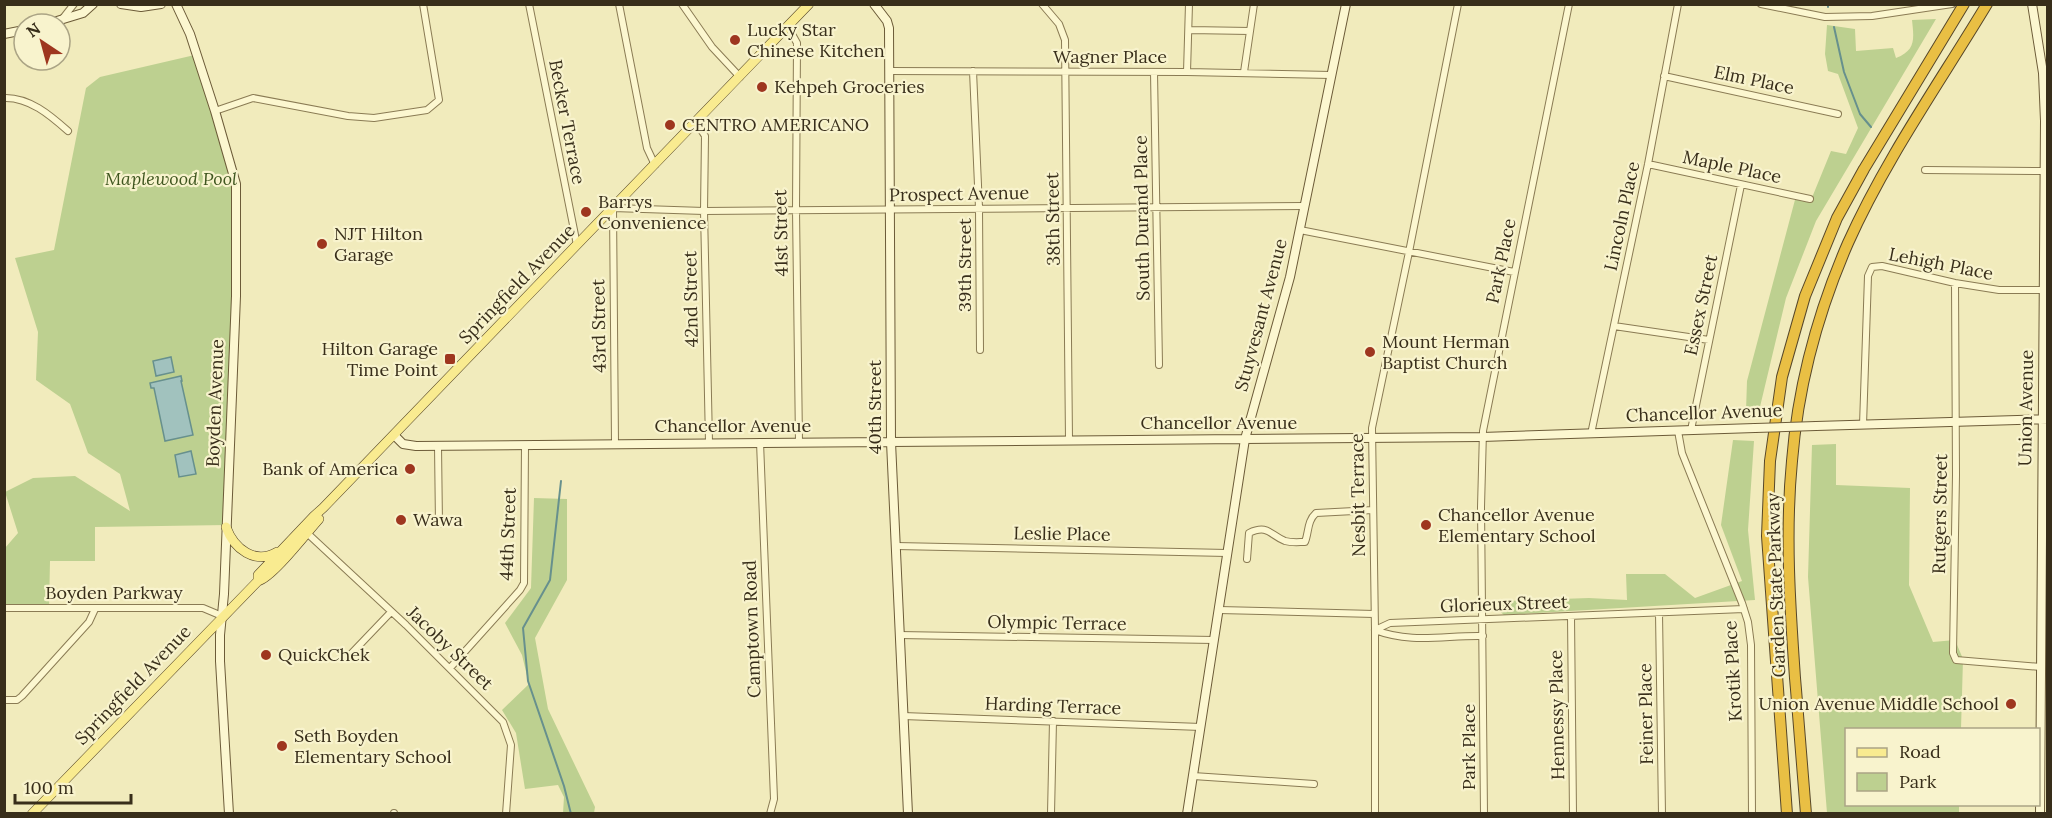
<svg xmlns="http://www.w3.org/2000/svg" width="2052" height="818" viewBox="0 0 2052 818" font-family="Lora,serif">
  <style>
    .green { fill: #bdd090 }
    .water { fill: #a1c2be; stroke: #67908d; stroke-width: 1.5 }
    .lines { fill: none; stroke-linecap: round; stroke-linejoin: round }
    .stream { stroke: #67908d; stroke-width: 2 }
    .street-casing { stroke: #8a7b54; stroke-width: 8 }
    .secondary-casing { stroke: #6c5b38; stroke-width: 10 }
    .primary-casing { stroke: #574729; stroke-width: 10 }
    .highway-casing { stroke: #574729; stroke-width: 12 }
    .street { stroke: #fcf7d0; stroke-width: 6 }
    .secondary { stroke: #fcf7d0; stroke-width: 8 }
    .primary { stroke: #f9eb90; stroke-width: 9 }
    .highway { stroke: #e9bf44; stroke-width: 10 }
    .secondary-bridge-casing { stroke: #6c5b38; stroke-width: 10; stroke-linecap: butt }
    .secondary-bridge { stroke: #fcf7d0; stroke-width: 8 }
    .poi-dot { fill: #9e361f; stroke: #f8f3cd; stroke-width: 2 }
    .labels { text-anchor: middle; stroke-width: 4.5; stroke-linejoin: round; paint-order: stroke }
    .poi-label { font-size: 18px; fill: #382e1a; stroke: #f8f3cd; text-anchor: start }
    .street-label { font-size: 18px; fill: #382e1a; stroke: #f8f3cd }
    .park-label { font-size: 18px; font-style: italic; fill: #3f561f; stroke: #f8f3cd }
  </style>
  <rect width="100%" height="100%" fill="#f1ebbc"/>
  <path class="green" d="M1936,19L1816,221L1786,298L1759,411H1746L1747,381L1796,196L1811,200L1831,151L1846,154L1858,128L1838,74L1828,71L1825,54L1827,25L1855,29L1856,51L1893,48L1896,58C1916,50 1914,39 1912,20Z
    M199,54L231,164L233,299L227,525L95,527V561H50L49,608H5V548L18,533L5,492L33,478L75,476L130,511L120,474L88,453L70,404L36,380L38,332L15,258L54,250L86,88L100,77Z
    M1733,440L1754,441L1748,530L1755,600L1504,615L1496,608L1505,601L1589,598L1627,600L1626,574H1665L1695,598L1742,581L1721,525Z
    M1836,444V485L1910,488L1909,585L1933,642L1955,640L1963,659L1961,729L1846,730V804L1959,805V813H1827L1808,577L1812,445Z
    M534,498L567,499V580L535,638L548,709L595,807L594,813H563L564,797L558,785L525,789L516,733L502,710L529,684L522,655L505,623L531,588Z"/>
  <path class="water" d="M171,357L174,372L156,376L153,361Z
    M181,376L182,381H181L193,435L165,441L154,388H151L150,383Z
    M191,451L196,474L179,477L175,455Z"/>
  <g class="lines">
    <path class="stream" d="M1828,7V4
      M1834,27L1844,72L1860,114L1871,127
      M561,481L550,580L523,628L528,681L564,786L571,814"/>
    <defs>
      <path id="street" d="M529,4L577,245
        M619,4L647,148L655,165
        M682,4L712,47L740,77
        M1042,4L1059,24L1065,40L1069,440
        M1761,4L1825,17L1872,16L1952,4
        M63,18L74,4
        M788,27L797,43L796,210L799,442
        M1189,30L1250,31
        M889,71L1187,72L1331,75
        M973,71L979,208L980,350
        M1154,72L1159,365
        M1187,72L1189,4
        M1244,72L1254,4
        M1664,76L1838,114
        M4,98C29,97 50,115 68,131
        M215,111L253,98L348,116L374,118L427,110L439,100L423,4
        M696,122L705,136L704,211L709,442
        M1648,164L1810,199
        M1925,170L2044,171
        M1300,230L1514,272
        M1955,283L1956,475L1953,653L1956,660L2041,667
        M1614,326L1709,340
        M1863,425L1868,276L1872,267L1882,266L1955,283L1999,290H2043
        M1691,430L1741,185
        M1678,431L1682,453L1742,603L1748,622L1751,645L1752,814
        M1591,434L1648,164L1678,4
        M760,442L774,799L770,814
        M615,443L613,208L704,211L1305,206
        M438,446L439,524
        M307,533L406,625L503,722L511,745L506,814
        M896,546L1227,553
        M1247,559L1249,533C1268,524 1270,535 1285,541C1292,543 1299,542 1305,542C1309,532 1307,521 1316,513L1373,510
        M4,608H203L222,616
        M1219,610L1374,614
        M1659,613L1662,814
        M1571,616L1573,814
        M1375,630L1390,623L1744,609
        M1375,630C1411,644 1446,635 1483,636
        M899,635L1214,640
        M348,657L391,612
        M450,668L520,590L524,583L525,445
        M4,700H17L22,696L89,622L95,609
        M903,716L1201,727
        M1193,776L1314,784
        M394,813V814
        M1051,814L1053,721
        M1375,814V630L1372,428L1409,252L1458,4
        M1484,814L1481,507L1483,431L1569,4"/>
      <path id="secondary" d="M121,4L141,7L161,4
        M176,4L190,34L215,111L236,184V296L224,594L220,635V661L229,814
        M874,4L887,21L889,28L891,442L908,814
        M2032,4L2043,73L2045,121L2040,814
        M47,24L83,13L93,4
        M4,34L24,30
        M1816,426L2048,419
        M394,435L403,444L416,446L1482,437L1755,428
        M1187,814L1245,439L1290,277L1346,4"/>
      <path id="primary" d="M226,527C234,549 255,565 277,552
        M258,581V575L314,516L323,508L809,4
        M32,814L258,581C272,578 308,531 319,519"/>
      <path id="highway" d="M1787,814L1767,536L1770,461L1782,377L1805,296L1837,218L1864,169L1964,4
        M1806,814C1802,768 1799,723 1795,678C1790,606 1785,533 1792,461C1798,386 1818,312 1848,243C1885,160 1940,82 1987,4"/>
    </defs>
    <use href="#street" class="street-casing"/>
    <use href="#secondary" class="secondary-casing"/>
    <use href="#primary" class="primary-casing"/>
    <use href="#highway" class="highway-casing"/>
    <use href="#street" class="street"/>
    <use href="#secondary" class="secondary"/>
    <use href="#primary" class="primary"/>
    <use href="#highway" class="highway"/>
    <defs>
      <path id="secondary-bridge" d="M1755,428L1816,426"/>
    </defs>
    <use href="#secondary-bridge" class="secondary-bridge-casing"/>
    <use href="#secondary-bridge" class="secondary-bridge"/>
  </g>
  <g class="poi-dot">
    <circle cx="735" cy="40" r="6"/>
    <circle cx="762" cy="87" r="6"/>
    <circle cx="670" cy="125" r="6"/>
    <circle cx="586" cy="212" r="6"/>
    <circle cx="322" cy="244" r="6"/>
    <circle cx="1370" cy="352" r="6"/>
    <rect x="444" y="353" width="12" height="12" rx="3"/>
    <circle cx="410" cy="469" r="6"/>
    <circle cx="401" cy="520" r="6"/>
    <circle cx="1426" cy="525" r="6"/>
    <circle cx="266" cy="655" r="6"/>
    <circle cx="2011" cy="704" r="6"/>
    <circle cx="282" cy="746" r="6"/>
  </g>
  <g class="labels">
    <g class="poi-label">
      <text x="747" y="36">Lucky Star<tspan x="747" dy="21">Chinese Kitchen</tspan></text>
      <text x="774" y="93">Kehpeh Groceries</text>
      <text x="682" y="131">CENTRO AMERICANO</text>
      <text x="598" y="208">Barrys<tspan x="598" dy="21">Convenience</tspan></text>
      <text x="334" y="240">NJT Hilton<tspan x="334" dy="21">Garage</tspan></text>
      <text x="1382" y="348">Mount Herman<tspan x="1382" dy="21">Baptist Church</tspan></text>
      <text x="438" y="355" text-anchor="end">Hilton Garage<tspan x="438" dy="21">Time Point</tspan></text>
      <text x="398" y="475" text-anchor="end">Bank of America</text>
      <text x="1438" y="521">Chancellor Avenue<tspan x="1438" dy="21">Elementary School</tspan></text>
      <text x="413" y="526">Wawa</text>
      <text x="278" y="661">QuickChek</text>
      <text x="1999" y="710" text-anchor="end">Union Avenue Middle School</text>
      <text x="294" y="742">Seth Boyden<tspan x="294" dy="21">Elementary School</tspan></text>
    </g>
    <g class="street-label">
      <text x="1110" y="63">Wagner Place</text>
      <text transform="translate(1754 80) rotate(12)" y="6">Elm Place</text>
      <text transform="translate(567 122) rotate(79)" y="6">Becker Terrace</text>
      <text transform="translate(1732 167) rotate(12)" y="6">Maple Place</text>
      <text transform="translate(959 194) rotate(-1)" y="6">Prospect Avenue</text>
      <text transform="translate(1622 216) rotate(-78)" y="6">Lincoln Place</text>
      <text transform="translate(1142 218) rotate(-91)" y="6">South Durand Place</text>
      <text transform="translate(1053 219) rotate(-91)" y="6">38th Street</text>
      <text transform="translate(781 233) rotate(-91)" y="6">41st Street</text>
      <text transform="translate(1501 261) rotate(-78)" y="6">Park Place</text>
      <text transform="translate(1941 264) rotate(11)" y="6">Lehigh Place</text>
      <text transform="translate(965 265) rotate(-90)" y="6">39th Street</text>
      <text transform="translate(517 284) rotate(-46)" y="6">Springfield Avenue</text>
      <text transform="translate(691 299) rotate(-91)" y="6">42nd Street</text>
      <text transform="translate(1701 305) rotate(-78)" y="6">Essex Street</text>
      <text transform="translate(1261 315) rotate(-75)" y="6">Stuyvesant Avenue</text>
      <text transform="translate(599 326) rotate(-91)" y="6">43rd Street</text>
      <text transform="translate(215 403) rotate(-88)" y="6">Boyden Avenue</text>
      <text transform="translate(875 407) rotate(-90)" y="6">40th Street</text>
      <text transform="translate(2026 408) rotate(-89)" y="6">Union Avenue</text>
      <text transform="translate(1704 413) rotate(-2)" y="6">Chancellor Avenue</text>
      <text x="1219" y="429">Chancellor Avenue</text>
      <text x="733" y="432">Chancellor Avenue</text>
      <text transform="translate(1358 495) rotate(-91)" y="6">Nesbit Terrace</text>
      <text transform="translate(1940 514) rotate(-89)" y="6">Rutgers Street</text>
      <text transform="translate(508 534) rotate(-88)" y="6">44th Street</text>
      <text transform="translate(1062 534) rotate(1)" y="6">Leslie Place</text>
      <text transform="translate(1776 585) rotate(-92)" y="6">Garden State Parkway</text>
      <text x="114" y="599">Boyden Parkway</text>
      <text transform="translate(1504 604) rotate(-2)" y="6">Glorieux Street</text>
      <text transform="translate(1057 623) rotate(1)" y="6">Olympic Terrace</text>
      <text transform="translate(752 629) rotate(-92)" y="6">Camptown Road</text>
      <text transform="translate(450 648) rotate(44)" y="6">Jacoby Street</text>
      <text transform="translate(1733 671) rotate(-93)" y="6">Krotik Place</text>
      <text transform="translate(133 685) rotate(-46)" y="6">Springfield Avenue</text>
      <text transform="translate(1053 706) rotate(2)" y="6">Harding Terrace</text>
      <text transform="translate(1646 714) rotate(-91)" y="6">Feiner Place</text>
      <text transform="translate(1557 715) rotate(-91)" y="6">Hennessy Place</text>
      <text transform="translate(1469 747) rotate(-90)" y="6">Park Place</text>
    </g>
    <g class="park-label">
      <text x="171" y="185">Maplewood Pool</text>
    </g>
  </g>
  <rect width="2052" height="818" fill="none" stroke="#382e1a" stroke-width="12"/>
  <rect x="1845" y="728" width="195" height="78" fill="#f8f3cd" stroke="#aba485" stroke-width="1.5"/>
  <rect x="1857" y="748" width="30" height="9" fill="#f9eb90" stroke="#aba485" stroke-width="1.5"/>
  <text x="1899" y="758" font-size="18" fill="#382e1a">Road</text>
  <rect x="1857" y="773" width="30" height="18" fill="#bdd090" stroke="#aba485" stroke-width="1.5"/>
  <text x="1899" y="788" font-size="18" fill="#382e1a">Park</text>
  <g transform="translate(42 42) rotate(324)"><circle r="28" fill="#f8f3cd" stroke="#aba485" stroke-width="1.5"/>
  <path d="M0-4.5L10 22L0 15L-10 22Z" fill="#9e361f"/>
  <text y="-9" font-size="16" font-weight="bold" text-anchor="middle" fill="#382e1a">N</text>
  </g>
  <path d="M15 794v9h116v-9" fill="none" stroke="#382e1a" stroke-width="3"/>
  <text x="24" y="794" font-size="18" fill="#382e1a" stroke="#f8f3cd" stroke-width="4.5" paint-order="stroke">100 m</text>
</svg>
